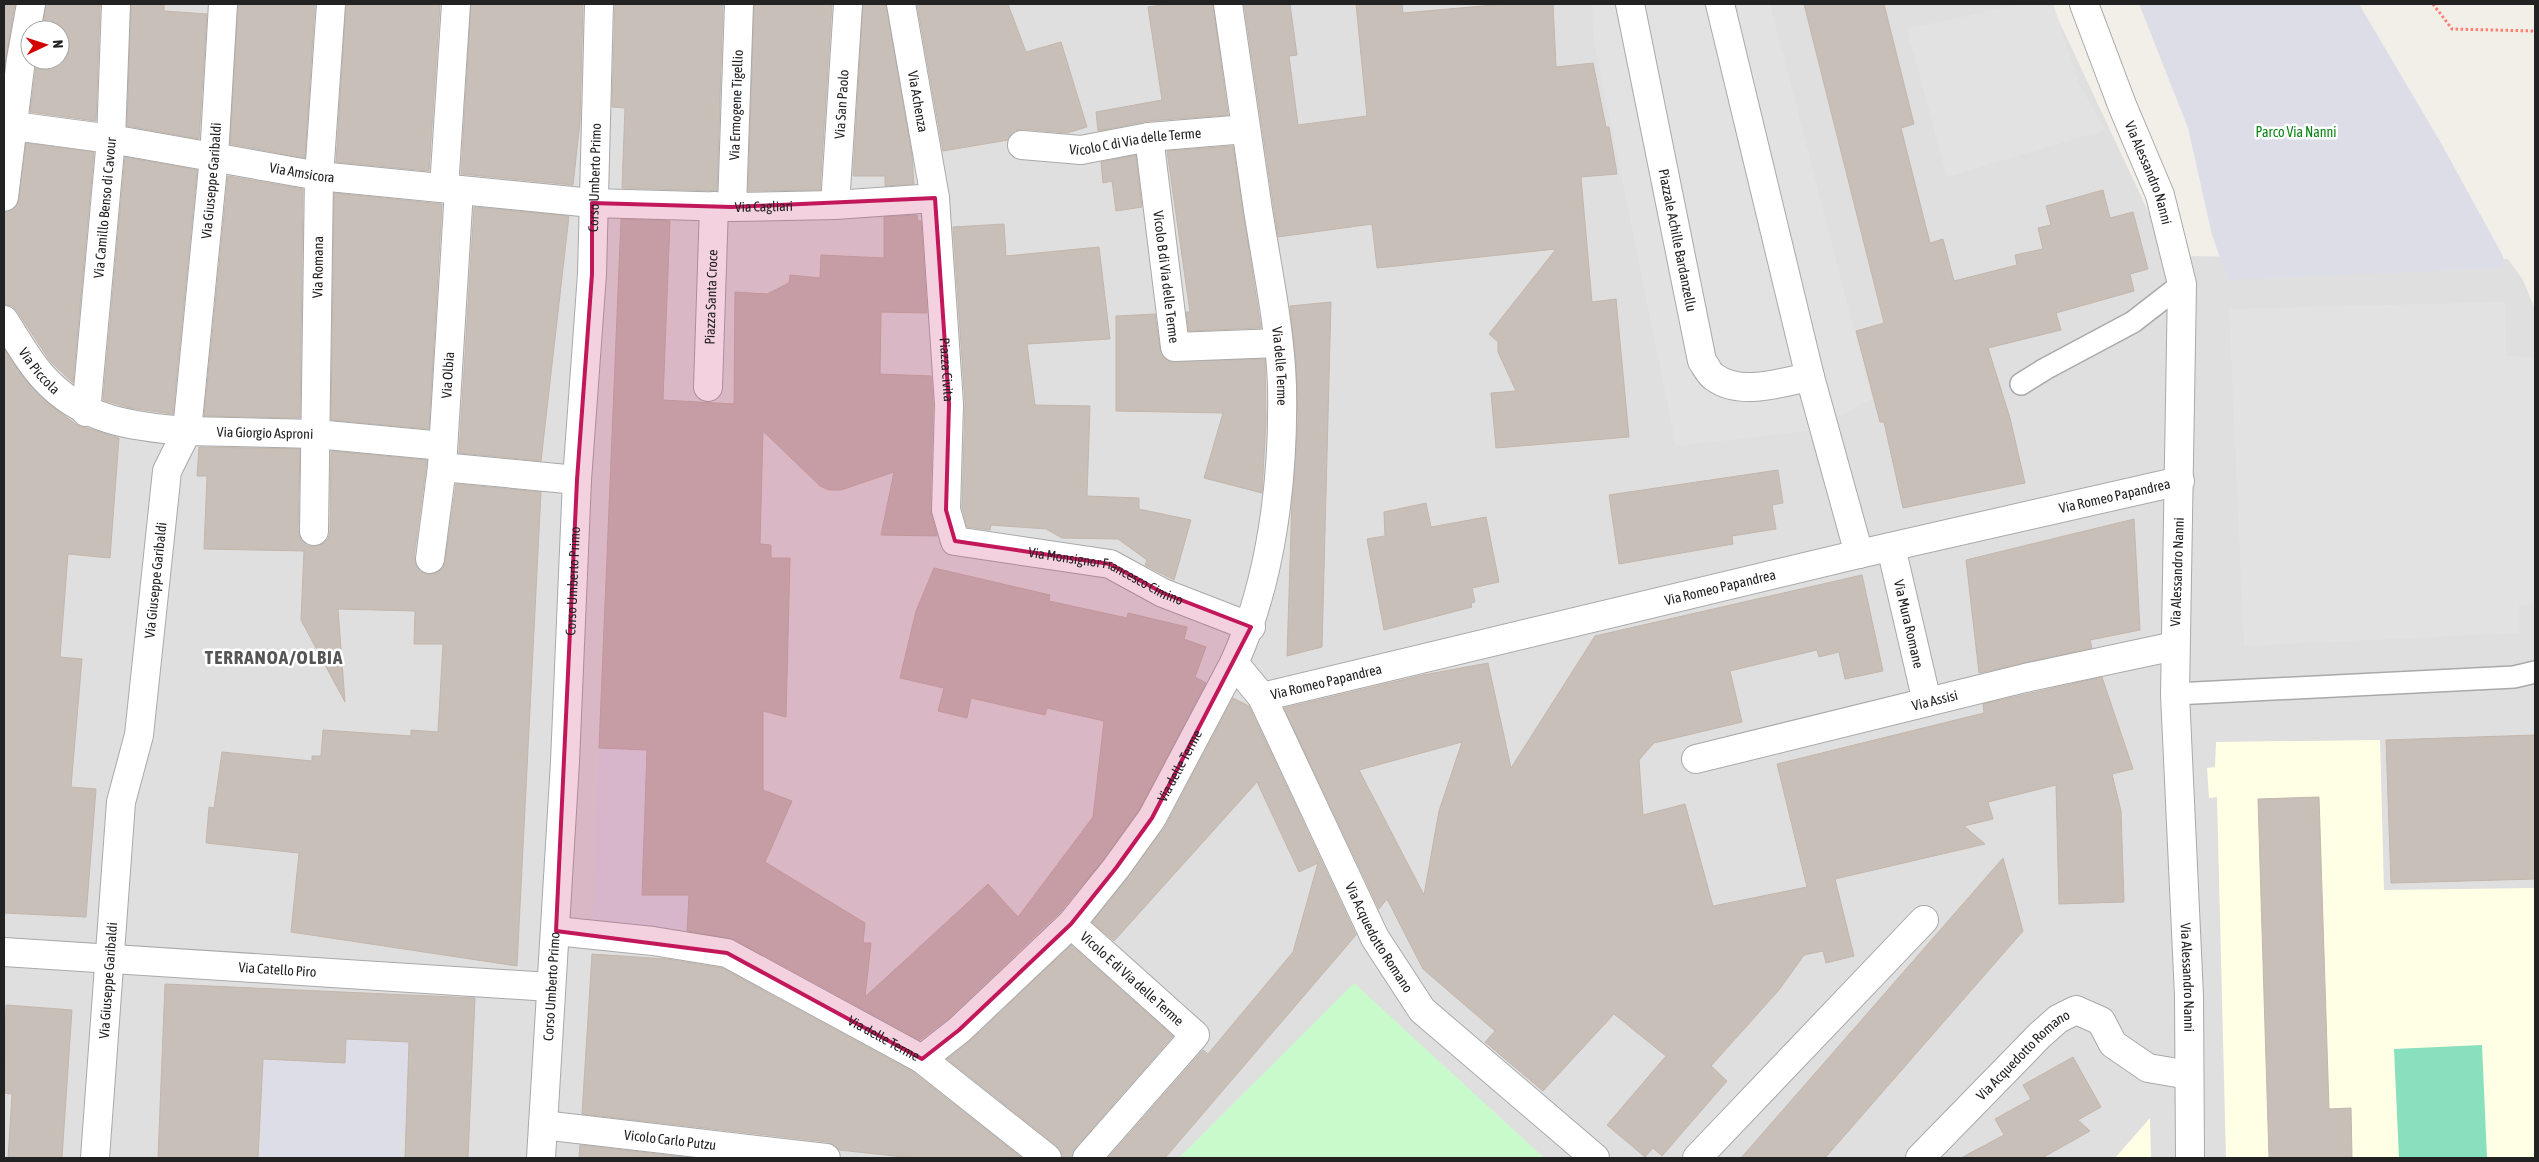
<svg xmlns="http://www.w3.org/2000/svg" width="2539" height="1162" viewBox="0 0 2539 1162" font-family="'Asap Condensed',sans-serif">
  <style>
    .residential { fill: #e0dfdf; fill-rule: evenodd }
    .education { fill: #ffffe5 }
    .park { fill: #c8facc }
    .pitch { fill: #88e0be }
    .parking { fill: #e2e2e2 }
    .plaza { fill: #dddde8 }
    .building { fill: #c7bfb8; stroke: #c4b6ab; fill-rule: evenodd }
    .lines { fill: none; stroke-linecap: round; stroke-linejoin: round }
    .service-casing { stroke: #a9a9a9; stroke-width: 24 }
    .pedestrian-casing { stroke: #a9a9a9; stroke-width: 30 }
    .minor-casing { stroke: #a9a9a9; stroke-width: 30 }
    .tertiary-casing { stroke: #a9a9a9; stroke-width: 30 }
    .path { stroke: #fa8072; stroke-width: 3; stroke-dasharray: 2.5 2.5; stroke-linecap: butt }
    .service { stroke: #fff; stroke-width: 21 }
    .pedestrian { stroke: #fff; stroke-width: 28 }
    .minor { stroke: #fff; stroke-width: 28 }
    .tertiary { stroke: #fff; stroke-width: 28 }
    .marked { fill: #c2185b; fill-opacity: 0.2; stroke: #c2185b; stroke-width: 4; stroke-linejoin: round }
    .labels { text-anchor: middle; stroke-width: 5; stroke-linejoin: round; paint-order: stroke }
    .street-label { font-size: 14px; fill: #222; stroke: #fff }
    .park-label { font-size: 14px; fill: #0c8416; stroke: #fff }
    .district-label { font-size: 19px; font-weight: bold; letter-spacing: 1px; fill: #555; stroke: #fff }
  </style>
  <rect width="100%" height="100%" fill="#f2efe9"/>
  <path class="residential" d="M4,4H2051L2169,256L2508,259L2523,280L2535,309V1158H1544L1354,984L1179,1158H4ZM30,30H60V60H30Z"/>
  <path class="education" d="M2380,740L2384,890L2535,888V1158H2226L2217,797L2209,798L2207,768L2215,767L2216,742Z
    M2150,1118L2151,1158H2115Z"/>
  <path class="park" d="M1354,983L1544,1158H1179Z"/>
  <path class="pitch" d="M2482,1045L2487,1158H2399L2394,1049Z"/>
  <path class="parking" d="M1592,4H1770L1872,399L1809,431L1676,446L1594,40Z
    M2020,4H2053L2079,83L2105,130L1947,177L1907,29Z
    M2505,302L2506,356L2535,357V604L2519,605V633L2244,646L2229,309Z"/>
  <path class="plaza" d="M2139,4H2359L2441,143L2503,256L2504,268L2228,280L2212,235L2188,128Z
    M599,748L647,750L642,894L689,890L687,932L593,926Z
    M346,1039L409,1041L406,1134H400V1158H259L263,1059L345,1063Z"/>
  <path class="building" d="M4,4H15L4,71Z
    M46,4H100L96,121L30,112L37,60H60V30H42Z
    M131,4H164V11L207,14L199,139L127,126Z
    M238,4H315L305,158L230,144Z
    M346,4H440L429,171L336,162Z
    M471,4H583L580,122L573,185L461,174Z
    M615,4H723L717,191L622,188L625,108L612,107Z
    M754,4H832L820,190L748,191Z
    M863,4H886L912,156L914,184L885,186V176H853Z
    M917,4H1008L1026,52L1061,42L1087,127L1067,133L1023,129L1015,131L1008,140L943,151Z
    M1170,4H1213L1228,115L1148,121L1098,131L1096,112L1162,100L1148,7Z
    M1244,4H1290L1297,55L1289,56L1298,125L1367,116L1356,4H1402L1403,13L1505,4H1553L1556,67L1593,63L1606,127H1609L1617,174L1581,177L1592,302L1616,299L1629,437L1496,448L1491,393L1516,391L1498,352V342L1489,334L1556,249L1377,268L1372,224L1278,237Z
    M1804,4H1884L1914,124L1901,128L1930,243L1943,239L1954,281L2017,265L2015,255L2043,249L2038,228L2051,225L2046,206L2103,190L2110,218L2133,212L2148,269L2130,274L2134,291L2056,313L2061,330L1988,348L2010,418L2025,483L1903,508L1884,422H1880L1856,331L1884,323Z
    M26,143L94,152L73,383L50,361L17,311L12,306L4,304V212L16,207L19,199Z
    M1233,146L1261,328L1189,331L1186,312H1190L1167,151Z
    M1136,155L1142,207L1116,211L1112,181L1103,183L1101,162Z
    M125,157L197,170L173,414L130,408L103,400Z
    M228,176L303,189L300,418L204,416Z
    M334,193L442,204L429,429L331,420Z
    M474,207L569,216L541,461L459,453Z
    M917,215L918,221H921L927,313L881,312L880,374L931,376L933,404L930,510L937,536L881,535L894,472L841,490H829L820,486L763,431L760,544L771,545V558H790L786,717L763,711V790L792,801L765,862L865,923L863,943H871L865,997L988,884L1018,917L1093,817L1104,721L1047,708L1045,715L971,698L967,718L938,711L944,688L900,678L916,611L934,568L1050,595L1049,601L1127,618L1128,613L1187,627L1184,639L1206,647L1195,677L1206,683L1139,810L1104,859L1059,913L949,1018L920,1040L734,939L687,931L689,895H642L647,750L599,748L621,219L670,221L663,400L734,404L735,292L767,294L789,283L790,275L820,278L821,255L884,258V217Z
    M1004,224L1006,256L1099,247L1110,339L1027,344L1035,405L1090,406L1087,496L1139,498V509L1191,520L1174,580L1145,565L1147,560L1118,539L1062,538L1046,529L991,525L990,530L967,527L962,508L965,403L953,227Z
    M1331,302L1322,647L1287,656L1292,501L1298,421L1296,362L1290,306Z
    M1155,314L1160,349L1163,356L1169,361L1265,359L1266,420L1262,493L1204,478L1223,413L1116,411V316Z
    M4,349L26,381L49,404L77,425L119,438L110,558L68,554L60,657L82,659L71,787L96,789L86,917L4,913Z
    M199,447L300,449L298,531L301,539L306,545L313,547L322,544L328,539L330,532L331,451L427,460L414,557L416,565L421,572L428,574L436,573L443,568L445,562L456,484L541,492L517,966L291,932L299,853L206,843L209,807L214,808L222,752L312,761V756H321L323,730L411,736V730L438,732L443,644H414L415,611L338,609L345,702L301,620L304,551L204,549L207,476H197Z
    M1778,470L1783,503L1772,505L1776,529L1732,536L1733,544L1619,564L1609,495Z
    M1426,503L1431,527L1486,517L1499,582L1472,588L1475,602L1471,603L1472,607L1384,630L1367,539L1385,536L1384,512Z
    M2134,519L2140,630L2090,640L2092,648L1979,673L1966,560Z
    M1862,575L1883,671L1845,679L1839,652L1819,657L1817,650L1730,671L1742,722L1654,743L1639,760L1643,815L1685,804L1713,906L1807,887L1777,764L1984,713L1983,704L2102,677L2133,769L2112,774L2121,811L2124,902L2059,904L2056,785L1988,802L1993,819L1964,826L1985,844L1835,879L1854,956L1826,963L1823,951L1804,955L1779,990L1711,1066L1727,1081L1662,1156L1653,1148L1645,1157L1607,1125L1666,1056L1614,1014L1543,1091L1485,1042L1495,1031L1423,969L1387,899L1379,909L1284,708L1423,675L1488,663L1511,768L1595,636ZM1462,742L1439,811L1424,895L1359,770Z
    M1233,698L1249,706L1356,935L1165,1158H1108L1203,1050L1208,1054L1293,952L1318,863L1299,872L1257,782L1114,941L1092,922L1165,827Z
    M2535,735V879L2391,883L2386,740Z
    M2319,797L2329,1109L2351,1108L2352,1158H2269L2258,799Z
    M2003,858L2023,931L1825,1158H1741Z
    M1071,945L1173,1036L1075,1148L1072,1158H1062L1057,1146L947,1059L970,1041Z
    M592,954L667,959L722,968L913,1072L1022,1158H913L839,1150L828,1142L582,1114Z
    M165,984L475,998L468,1158H405L409,1042L346,1039L345,1063L263,1059L258,1158H158Z
    M6,1005L72,1010L62,1158H8L12,1094L4,1093Z
    M2073,1057L2101,1107L2078,1120L2090,1131L2042,1158H1961L2004,1135L1995,1119L2031,1099L2023,1085Z
    M580,1145L693,1158H579Z"/>
  <g class="lines">
    <defs>
      <path id="service" d="M2021,384L2045,369L2133,322L2182,284
        M2175,694L2514,677L2535,672"/>
      <g id="pedestrian">
        <path id="s1" d="M111,139L319,176L592,203L732,207"/>
        <path d="M444,188L456,4"/>
        <path id="s2" d="M187,431L316,434L443,446"/>
        <path d="M442,467L577,480"/>
        <path id="s3" d="M314,531L319,176L331,4"/>
        <path id="s4" d="M430,559L442,467L459,190"/>
        <path id="s5" d="M1071,924L1195,1035L1087,1158"/>
        <path id="s6" d="M556,931L653,941L727,953L922,1059L959,1030L1071,924L1116,868L1152,818L1234,663"/>
        <path d="M922,1059L1047,1158"/>
        <path id="s7" d="M543,1125L826,1158"/>
        <path id="s8" d="M541,1158L565,762L577,480L592,274L599,4"/>
      </g>
      <g id="minor">
        <path id="s9" d="M739,4L732,207L835,205L935,198"/>
        <path id="s10" d="M901,4L935,198L949,404L946,510L955,541L1110,564L1163,593L1251,627"/>
        <path id="s11" d="M1228,4C1238,72 1248,141 1258,210C1267,268 1280,327 1282,386C1284,477 1272,580 1234,663L1262,697L1375,938L1422,1010L1595,1158"/>
        <path id="s12" d="M1630,4L1702,361C1706,366 1709,374 1714,377C1741,397 1781,382 1810,377"/>
        <path d="M1720,4L1810,377L1859,554"/>
        <path d="M14,126L111,139"/>
        <path id="s13" d="M1149,137L1175,347L1278,343"/>
        <path id="s14" d="M1022,145L1081,150L1149,137L1246,129"/>
        <path d="M4,197L21,59L31,4"/>
        <path id="s15" d="M835,205L848,4"/>
        <path id="s16" d="M4,320C16,338 28,361 43,377C81,420 132,427 187,431"/>
        <path id="s17" d="M708,387L714,206"/>
        <path id="s18" d="M86,412L111,139L116,4"/>
        <path id="s19" d="M1891,547L1927,702"/>
        <path id="s20" d="M1262,697L1859,554L2180,481"/>
        <path id="s21" d="M1696,759L2025,678L2175,646"/>
        <path id="s22" d="M4,952L550,987"/>
        <path id="s23" d="M95,1158L121,802L139,735L167,471L187,431L214,157L223,4"/>
        <path d="M1697,1158L1924,920"/>
        <path id="s24" d="M1920,1158L2040,1035L2058,1019L2076,1010L2101,1021L2113,1044L2148,1068L2189,1075"/>
      </g>
      <g id="tertiary">
        <path id="s25" d="M2084,4L2122,105L2160,195L2182,284L2175,694L2189,996L2190,1158"/>
      </g>
    </defs>
    <use href="#service" class="service-casing"/>
    <use href="#pedestrian" class="pedestrian-casing"/>
    <use href="#minor" class="minor-casing"/>
    <use href="#tertiary" class="tertiary-casing"/>
    <path class="path" d="M2433,4L2452,29L2535,31"/>
    <use href="#service" class="service"/>
    <use href="#pedestrian" class="pedestrian"/>
    <use href="#minor" class="minor"/>
    <use href="#tertiary" class="tertiary"/>
  </g>
  <path class="marked" d="M935,198L949,404L946,510L955,541L1110,564L1163,593L1251,627L1152,818L1116,868L1071,924L959,1030L922,1059L727,953L556,931L577,480L592,274V203L732,207Z"/>
  <g class="labels">
    <g class="street-label">
      <text dy="5" stroke="none"><textPath href="#s10" startOffset="99">Via Achenza</textPath></text>
      <text dy="5" stroke="none"><textPath href="#s15" startOffset="101">Via San Paolo</textPath></text>
      <text transform="translate(736 105) rotate(-88)" y="5">Via Ermogene Tigellio</text>
      <text dy="5" stroke="none"><textPath href="#s14" startOffset="114">Vicolo C di Via delle Terme</textPath></text>
      <text dy="5" stroke="none"><textPath href="#s1" startOffset="194">Via Amsicora</textPath></text>
      <text dy="5" stroke="none"><textPath href="#s25" startOffset="181">Via Alessandro Nanni</textPath></text>
      <text dy="5" stroke="none"><textPath href="#s8" startOffset="982">Corso Umberto Primo</textPath></text>
      <text dy="5" stroke="none"><textPath href="#s23" startOffset="988">Via Giuseppe Garibaldi</textPath></text>
      <text dy="5" stroke="none"><textPath href="#s9" startOffset="235">Via Cagliari</textPath></text>
      <text dy="5" stroke="none"><textPath href="#s18" startOffset="205">Via Camillo Benso di Cavour</textPath></text>
      <text dy="5" stroke="none"><textPath href="#s12" startOffset="241">Piazzale Achille Bardanzellu</textPath></text>
      <text dy="5" stroke="none"><textPath href="#s3" startOffset="264">Via Romana</textPath></text>
      <text dy="5" stroke="none"><textPath href="#s13" startOffset="141">Vicolo B di Via delle Terme</textPath></text>
      <text dy="5" stroke="none"><textPath href="#s17" startOffset="90">Piazza Santa Croce</textPath></text>
      <text dy="5" stroke="none"><textPath href="#s11" startOffset="366">Via delle Terme</textPath></text>
      <text dy="5" stroke="none"><textPath href="#s16" startOffset="62">Via Piccola</textPath></text>
      <text dy="5" stroke="none"><textPath href="#s10" startOffset="369">Piazza Civita</textPath></text>
      <text dy="5" stroke="none"><textPath href="#s4" startOffset="185">Via Olbia</textPath></text>
      <text dy="5" stroke="none"><textPath href="#s2" startOffset="78">Via Giorgio Asproni</textPath></text>
      <text dy="5" stroke="none"><textPath href="#s20" startOffset="876">Via Romeo Papandrea</textPath></text>
      <text transform="translate(2177 572) rotate(-88)" y="5">Via Alessandro Nanni</text>
      <text dy="5" stroke="none"><textPath href="#s10" startOffset="698">Via Monsignor Francesco Cimino</textPath></text>
      <text dy="5" stroke="none"><textPath href="#s23" startOffset="582">Via Giuseppe Garibaldi</textPath></text>
      <text dy="5" stroke="none"><textPath href="#s8" startOffset="578">Corso Umberto Primo</textPath></text>
      <text dy="5" stroke="none"><textPath href="#s20" startOffset="471">Via Romeo Papandrea</textPath></text>
      <text dy="5" stroke="none"><textPath href="#s19" startOffset="79">Via Mura Romane</textPath></text>
      <text dy="5" stroke="none"><textPath href="#s20" startOffset="66">Via Romeo Papandrea</textPath></text>
      <text dy="5" stroke="none"><textPath href="#s21" startOffset="246">Via Assisi</textPath></text>
      <text dy="5" stroke="none"><textPath href="#s6" startOffset="788">Via delle Terme</textPath></text>
      <text dy="5" stroke="none"><textPath href="#s11" startOffset="981">Via Acquedotto Romano</textPath></text>
      <text dy="5" stroke="none"><textPath href="#s22" startOffset="274">Via Catello Piro</textPath></text>
      <text dy="5" stroke="none"><textPath href="#s25" startOffset="991">Via Alessandro Nanni</textPath></text>
      <text dy="5" stroke="none"><textPath href="#s5" startOffset="82">Vicolo E di Via delle Terme</textPath></text>
      <text dy="5" stroke="none"><textPath href="#s23" startOffset="178">Via Giuseppe Garibaldi</textPath></text>
      <text dy="5" stroke="none"><textPath href="#s8" startOffset="172">Corso Umberto Primo</textPath></text>
      <text dy="5" stroke="none"><textPath href="#s6" startOffset="351">Via delle Terme</textPath></text>
      <text dy="5" stroke="none"><textPath href="#s24" startOffset="146">Via Acquedotto Romano</textPath></text>
      <text dy="5" stroke="none"><textPath href="#s7" startOffset="128">Vicolo Carlo Putzu</textPath></text>
    </g>
    <g class="park-label">
      <text x="2296" y="137">Parco Via Nanni</text>
    </g>
    <g class="district-label">
      <text x="274" y="664">TERRANOA/OLBIA</text>
    </g>
  </g>
  <rect width="2539" height="1162" fill="none" stroke="#222222" stroke-width="10"/>
  <g transform="translate(45 45) rotate(86)"><circle r="24" fill="#ffffff" stroke="#a7a7a7"/>
  <path d="M0-4L9 19L0 12L-9 19Z" fill="#d40000"/>
  <text y="-8" font-size="14" font-weight="bold" text-anchor="middle" fill="#222222">N</text>
  </g>
</svg>
